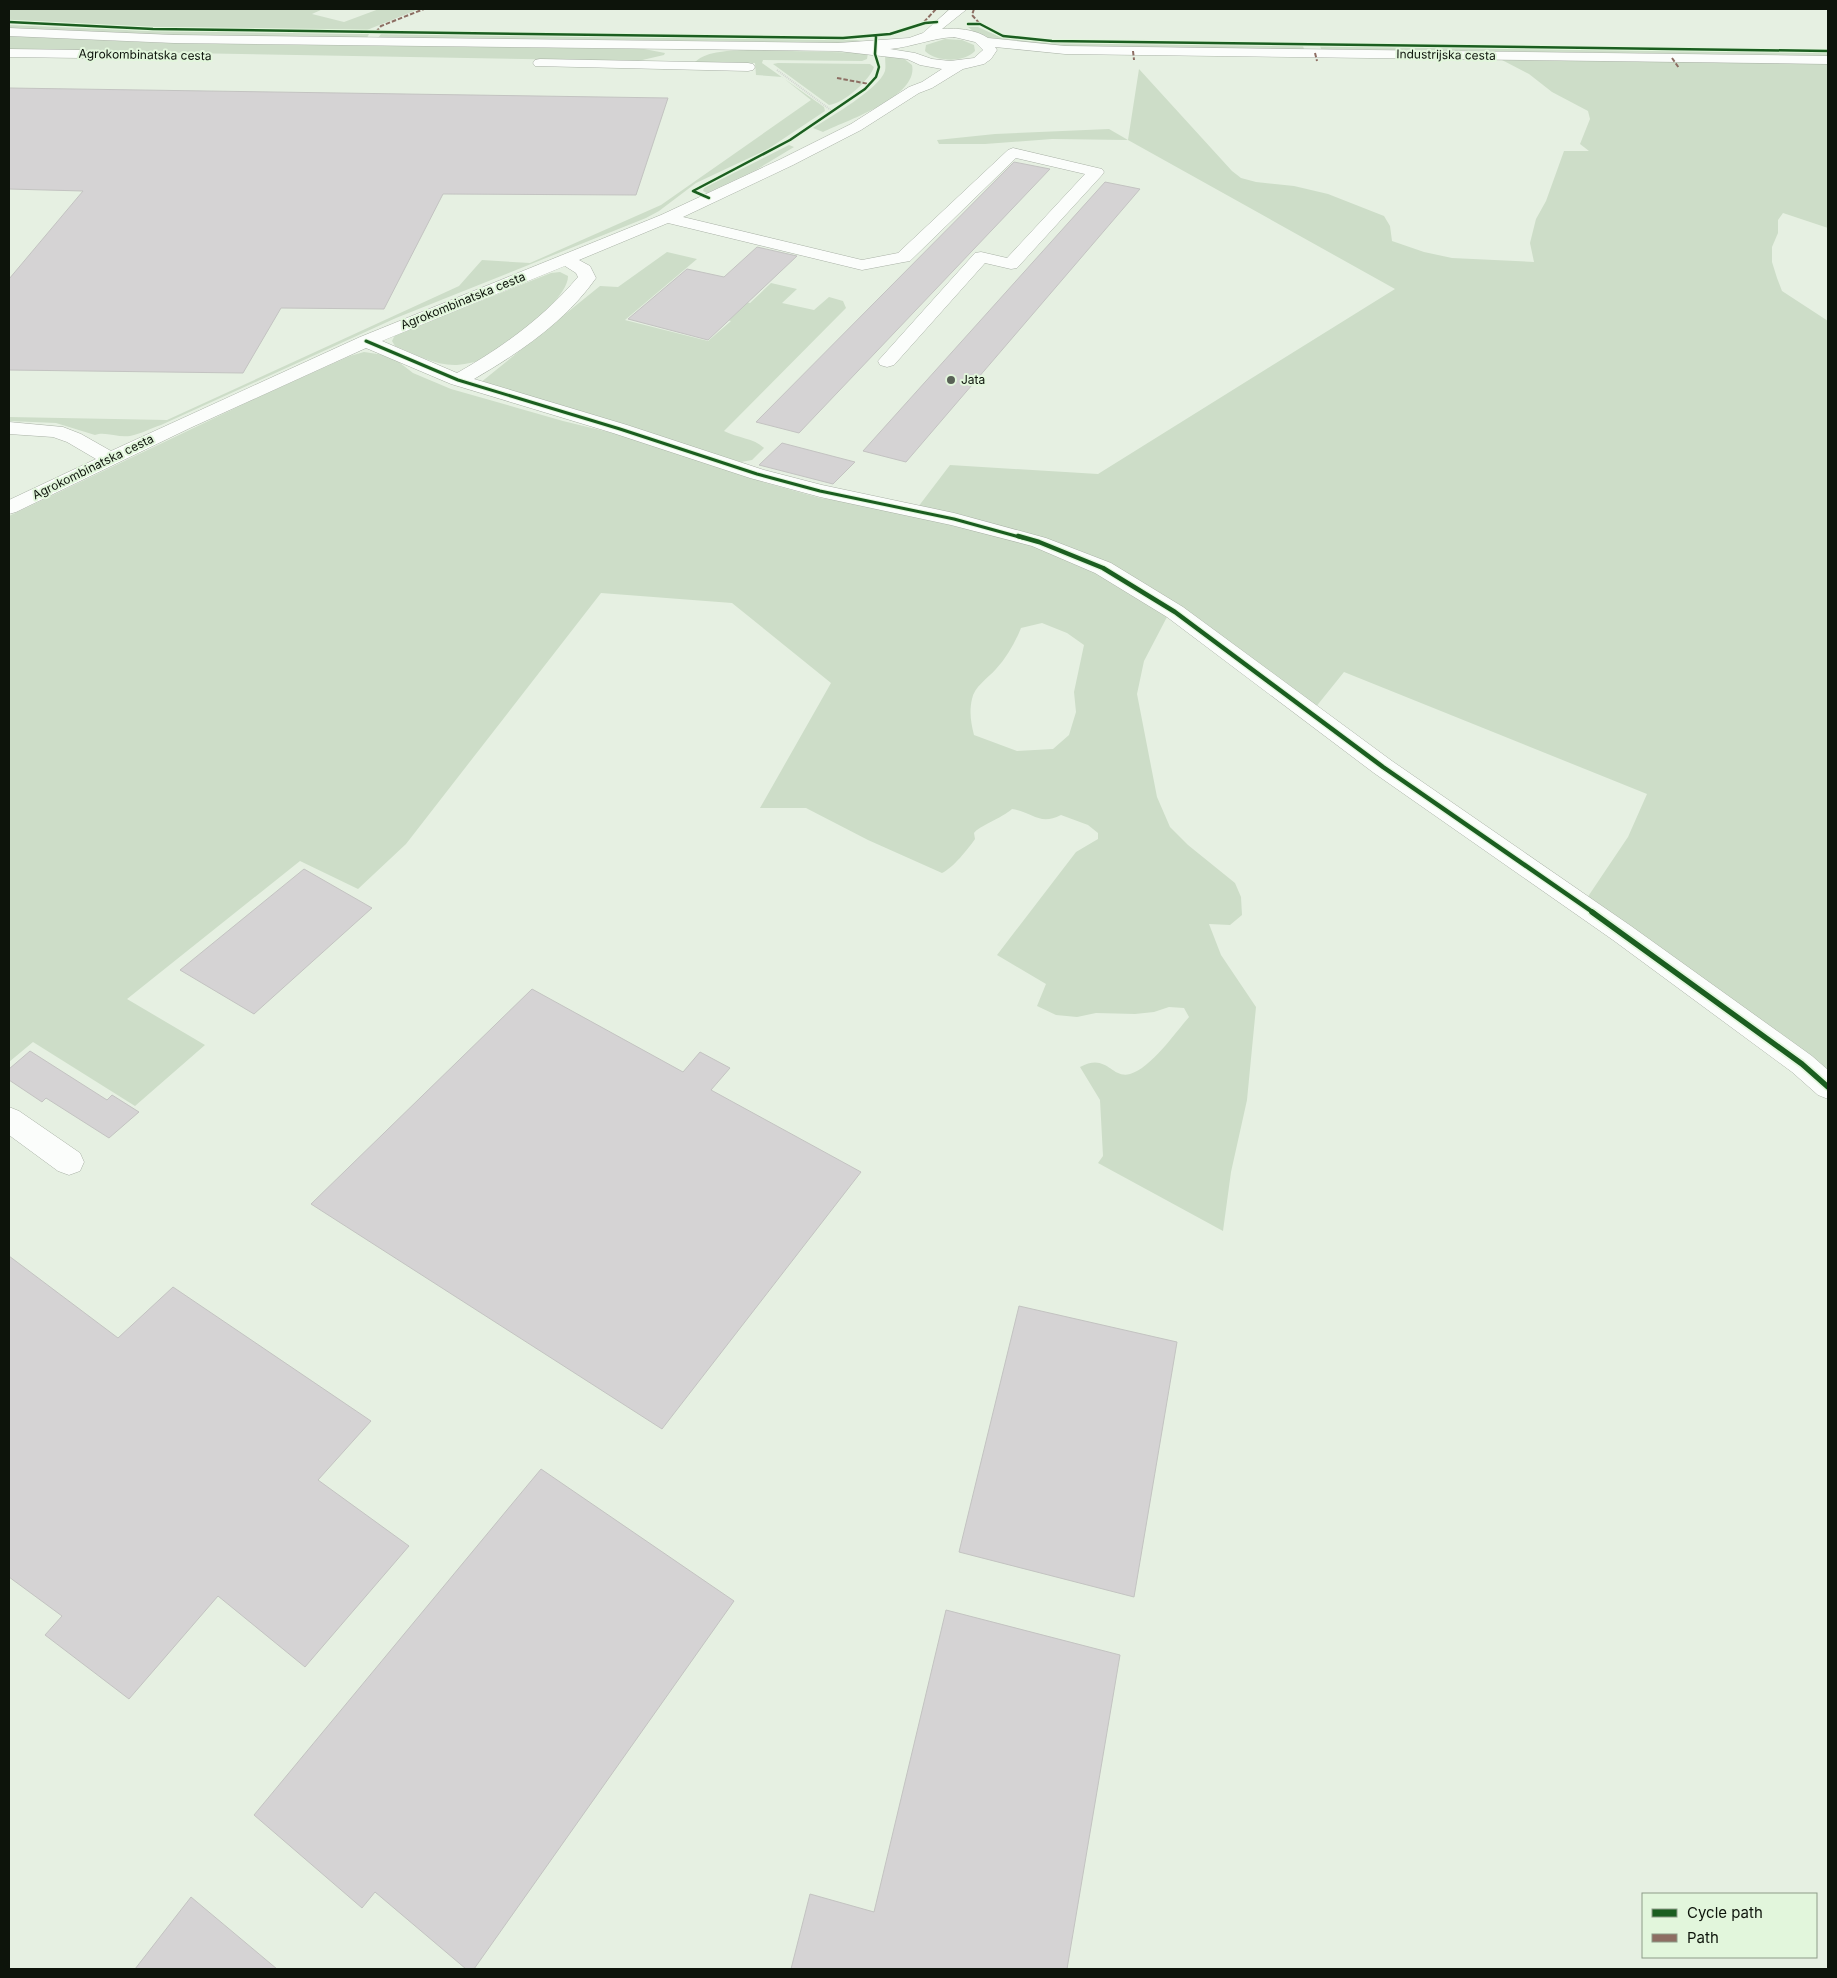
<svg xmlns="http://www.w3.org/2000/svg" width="1837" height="1978" viewBox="0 0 1837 1978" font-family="Inter,sans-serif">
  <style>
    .green { fill: #cdddc8; fill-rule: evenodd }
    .building { fill: #d5d3d4; stroke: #c3c3c1 }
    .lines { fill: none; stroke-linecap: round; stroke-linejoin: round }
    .minor-casing { stroke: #a9b1a6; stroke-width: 1 }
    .path { stroke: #d2d5d1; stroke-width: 2; stroke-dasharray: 1 1; stroke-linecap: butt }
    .minor { fill: #fbfdfb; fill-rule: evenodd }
    .quiet { stroke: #8d6e63; stroke-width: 2; stroke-dasharray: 4.5 2; stroke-linecap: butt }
    .cycleway-far3-casing { stroke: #e2f6dc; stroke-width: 4.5 }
    .cycleway-far2-casing { stroke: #e2f6dc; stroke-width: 5 }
    .cycleway-far1-casing { stroke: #e2f6dc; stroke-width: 7 }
    .cycleway-casing { stroke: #e2f6dc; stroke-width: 9 }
    .cycleway-far3 { stroke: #1b5e20; stroke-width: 2.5 }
    .cycleway-far2 { stroke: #1b5e20; stroke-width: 3 }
    .cycleway-far1 { stroke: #1b5e20; stroke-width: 4.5 }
    .cycleway { stroke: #1b5e20; stroke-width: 5.5 }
    .poi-dot { fill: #596156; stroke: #e2f6dc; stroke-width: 2 }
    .labels { text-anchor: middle; stroke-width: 4; stroke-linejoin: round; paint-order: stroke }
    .far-street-label { font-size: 12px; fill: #0d140b; stroke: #e2f6dc }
    .far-poi-label { font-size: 12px; fill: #0d140b; stroke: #e2f6dc; text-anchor: start }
  </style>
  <rect width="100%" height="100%" fill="#e6f0e2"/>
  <path class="green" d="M9,9H323L312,14L344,22L379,9H419L367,30L143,27L9,20Z
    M9,25L149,31L369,34L367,38C248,36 128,36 9,28Z
    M968,27H978L1000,37L1029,41L1303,46L1304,49L1072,47L995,40L977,34Z
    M381,34L857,40L868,42L845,44L378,38Z
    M9,36L164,43L644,49L665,53L664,55L638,61L9,50Z
    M945,39L962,40L974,45L975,51C964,63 936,62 925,51L926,45Z
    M1320,46L1828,53V56L1321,49Z
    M747,50L868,53L867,59L862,61L763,60L762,63L824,107L825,111L768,149L696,183L659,211L646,218L396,318L161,425C151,428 141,434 130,436C118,438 105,431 95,435L56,423L9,421V417L167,420L459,286L482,260L530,263L661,205L811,100L782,77L756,75L755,63L695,62C708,50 731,51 747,50Z
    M885,55L903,58L912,65C919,97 845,121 823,132L813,128C830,117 879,89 885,71C886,66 885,60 885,55Z
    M1502,60L1828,64V228L1783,213L1778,220V233L1772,247V262L1777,278L1782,291L1828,321V1075L1804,1055L1587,898L1628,837L1647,794L1344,672L1315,708C1256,663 1198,615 1134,578L918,507L950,465L1098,474L1395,289L1128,140L1052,139L985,144H939L937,140L995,134L1109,129L1128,140L1139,69L1232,171L1241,178L1256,182L1294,186L1328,194L1384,216L1390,226L1392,241L1424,252L1452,258L1534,262L1530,243L1536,219L1546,201L1564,151H1589L1580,144L1590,119L1588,111L1552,92L1529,74Z
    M778,63L870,64L874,67C870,80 843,104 829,105L773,64Z
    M789,145L794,147L756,170L707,193L703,191L704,188Z
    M667,252L697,259L625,320L708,341L731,321L707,315L725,298L750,303L771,283L797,289L782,303L814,310L829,297L843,301L846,308L724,431C737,438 754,438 764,448L752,460L741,462L480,383L600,286L618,287Z
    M560,272L568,276C569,299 507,346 487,357C478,362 467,364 457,365C436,366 415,354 395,346L392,341L395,335L551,273Z
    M364,352L391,356L413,373L451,389L563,421L633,438L766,483L820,498L895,510L1026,543L1077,561L1133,593L1167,617L1144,661L1137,694L1157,797L1170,827L1188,845L1235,883L1241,897L1242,915L1230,925L1209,924L1221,955L1256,1007L1247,1100L1231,1172L1223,1231L1098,1163L1103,1156L1100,1100L1080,1067C1107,1052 1111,1079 1130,1074C1151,1068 1175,1033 1189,1017L1184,1008L1169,1007L1154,1012L1135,1014L1096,1013L1077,1017L1056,1015L1037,1006L1046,984L997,955L1076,852L1098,839V833L1088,825L1061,815C1039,826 1033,812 1012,809C1002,818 979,826 974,833L975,839C968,849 953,868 942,873L868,840L806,808H760L831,683L732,603L601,593L406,844L358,889L300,861L127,999L205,1045L135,1106L33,1042L9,1062V516L263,395L350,356ZM1042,623L1067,633L1084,645L1074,692L1076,712L1069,735L1053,749L1017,751L974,735C971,723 969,712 972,699C974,687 988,678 996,669C1007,657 1015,643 1021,628Z"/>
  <path class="building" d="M9,88L668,98L636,195L443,194L384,309L281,308L243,373L9,370V279L83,191L9,189Z
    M1014,162L1050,169L799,433L756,422Z
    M1105,182L1140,189L906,462L863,451Z
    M757,247L797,256L708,340L628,319L687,269L724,277Z
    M782,443L855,462L833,484L759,465Z
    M304,869L372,908L254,1014L180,970Z
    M532,989L683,1072L700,1052L730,1068L711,1090L861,1172L662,1429L311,1204Z
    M30,1051L107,1100L112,1095L139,1112L109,1138L46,1098L42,1102L9,1080V1069Z
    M9,1256L118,1338L173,1287L371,1421L318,1480L409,1546L305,1667L218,1596L129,1699L45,1635L62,1616L9,1577Z
    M1019,1306L1177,1342L1134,1597L959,1552Z
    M541,1469L734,1601L474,1969H466L375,1892L362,1908L254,1815Z
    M946,1610L1120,1655L1067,1969H791L810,1894L874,1912Z
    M191,1897L277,1969H135Z"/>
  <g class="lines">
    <defs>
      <path id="minor" d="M950,9H967L942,29C957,28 975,29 988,38L1065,46L1828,56V64L1065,54L995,47L997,50L991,59L984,64L963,69L932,88L919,93L861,130L793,165L683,217L862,260L898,253L1008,150L1013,148L1102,169L1104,172L1102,175L1017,268L1011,269L985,263L894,365L887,367L880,365L878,361L975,253L981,252L1007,258L1085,174L1016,158L910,261L904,262L862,270L668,223L579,260L590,266L596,278C566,321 519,353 474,379L627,425L764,470L822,485L954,513L1046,538L1111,563L1183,607L1392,761L1631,926L1812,1056L1828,1070V1099L1818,1095L1792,1072L1613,940L1374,773L1167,617L1095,573L1032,546L951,525L820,497L750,478L613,433L451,384L366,348L190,428L16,512L9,514V500L96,459L67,442L53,437L9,434V422L63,427L81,434L111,451L360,337L661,215L781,159L851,124L909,87L922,82L942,69L920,65L907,59L838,51L174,43L9,36V28L174,35L838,43L909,38L923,33ZM954,37L975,42L983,50L974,58L950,61L932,59L915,53L890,49C912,47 932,38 954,37ZM565,266L576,273L578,277C544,317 503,347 457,373L382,341Z
        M9,49L82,50L87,51L89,54L87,57L82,58L9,57Z
        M540,59L748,63L753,64L755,67L753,70L748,71L535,66L533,63L535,60Z
        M9,1107L19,1111L80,1153L84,1162L80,1171L69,1175L58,1171L9,1135Z"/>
    </defs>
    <use href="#minor" class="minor-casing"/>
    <path class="path" d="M777,70L832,111"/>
    <use href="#minor" class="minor"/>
    <path class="quiet" d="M974,9L972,15L980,24
      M924,22L936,9
      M376,32L381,26L424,9
      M1133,51L1134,60
      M1315,53L1317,61
      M1672,58L1679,68
      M837,78L869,84"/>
    <defs>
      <path id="cycleway-far3" d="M9,22L153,29L843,38L890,34L925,23L937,22
        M968,24H980L1003,36L1052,41L1828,51
        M709,198L693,191L790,140L865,89L876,77L879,67L875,54L876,37"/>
      <path id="cycleway-far2" d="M366,341L458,380L620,429L757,474L820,491L954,519L1023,538"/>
      <path id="cycleway-far1" d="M1018,536L1039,542L1103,568L1175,612L1383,767L1594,913"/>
      <path id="cycleway" d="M1592,912L1802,1064L1828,1087"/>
    </defs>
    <use href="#cycleway-far3" class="cycleway-far3-casing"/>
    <use href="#cycleway-far2" class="cycleway-far2-casing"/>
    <use href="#cycleway-far1" class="cycleway-far1-casing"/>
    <use href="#cycleway" class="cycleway-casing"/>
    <use href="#cycleway-far3" class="cycleway-far3"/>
    <use href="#cycleway-far2" class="cycleway-far2"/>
    <use href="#cycleway-far1" class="cycleway-far1"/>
    <use href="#cycleway" class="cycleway"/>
  </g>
  <circle class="poi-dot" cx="951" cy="380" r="5"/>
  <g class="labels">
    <g class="far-street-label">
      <text transform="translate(145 55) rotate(1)" y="4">Agrokombinatska cesta</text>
      <text transform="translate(1446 55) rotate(1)" y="4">Industrijska cesta</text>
      <text transform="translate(463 301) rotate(-22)" y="4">Agrokombinatska cesta</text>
      <text transform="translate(93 467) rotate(-26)" y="4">Agrokombinatska cesta</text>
    </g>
    <g class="far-poi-label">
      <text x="961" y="384">Jata</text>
    </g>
  </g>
  <rect width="1837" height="1978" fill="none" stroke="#0d140b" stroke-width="20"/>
  <rect x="1642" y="1893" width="175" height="65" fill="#e2f6dc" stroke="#8d9c88"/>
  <rect x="1652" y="1909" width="25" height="8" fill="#1b5e20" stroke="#8d9c88"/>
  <text x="1687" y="1918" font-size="15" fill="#0d140b">Cycle path</text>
  <rect x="1652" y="1934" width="25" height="8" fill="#8d6e63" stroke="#8d9c88"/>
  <text x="1687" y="1943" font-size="15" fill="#0d140b">Path</text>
</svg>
